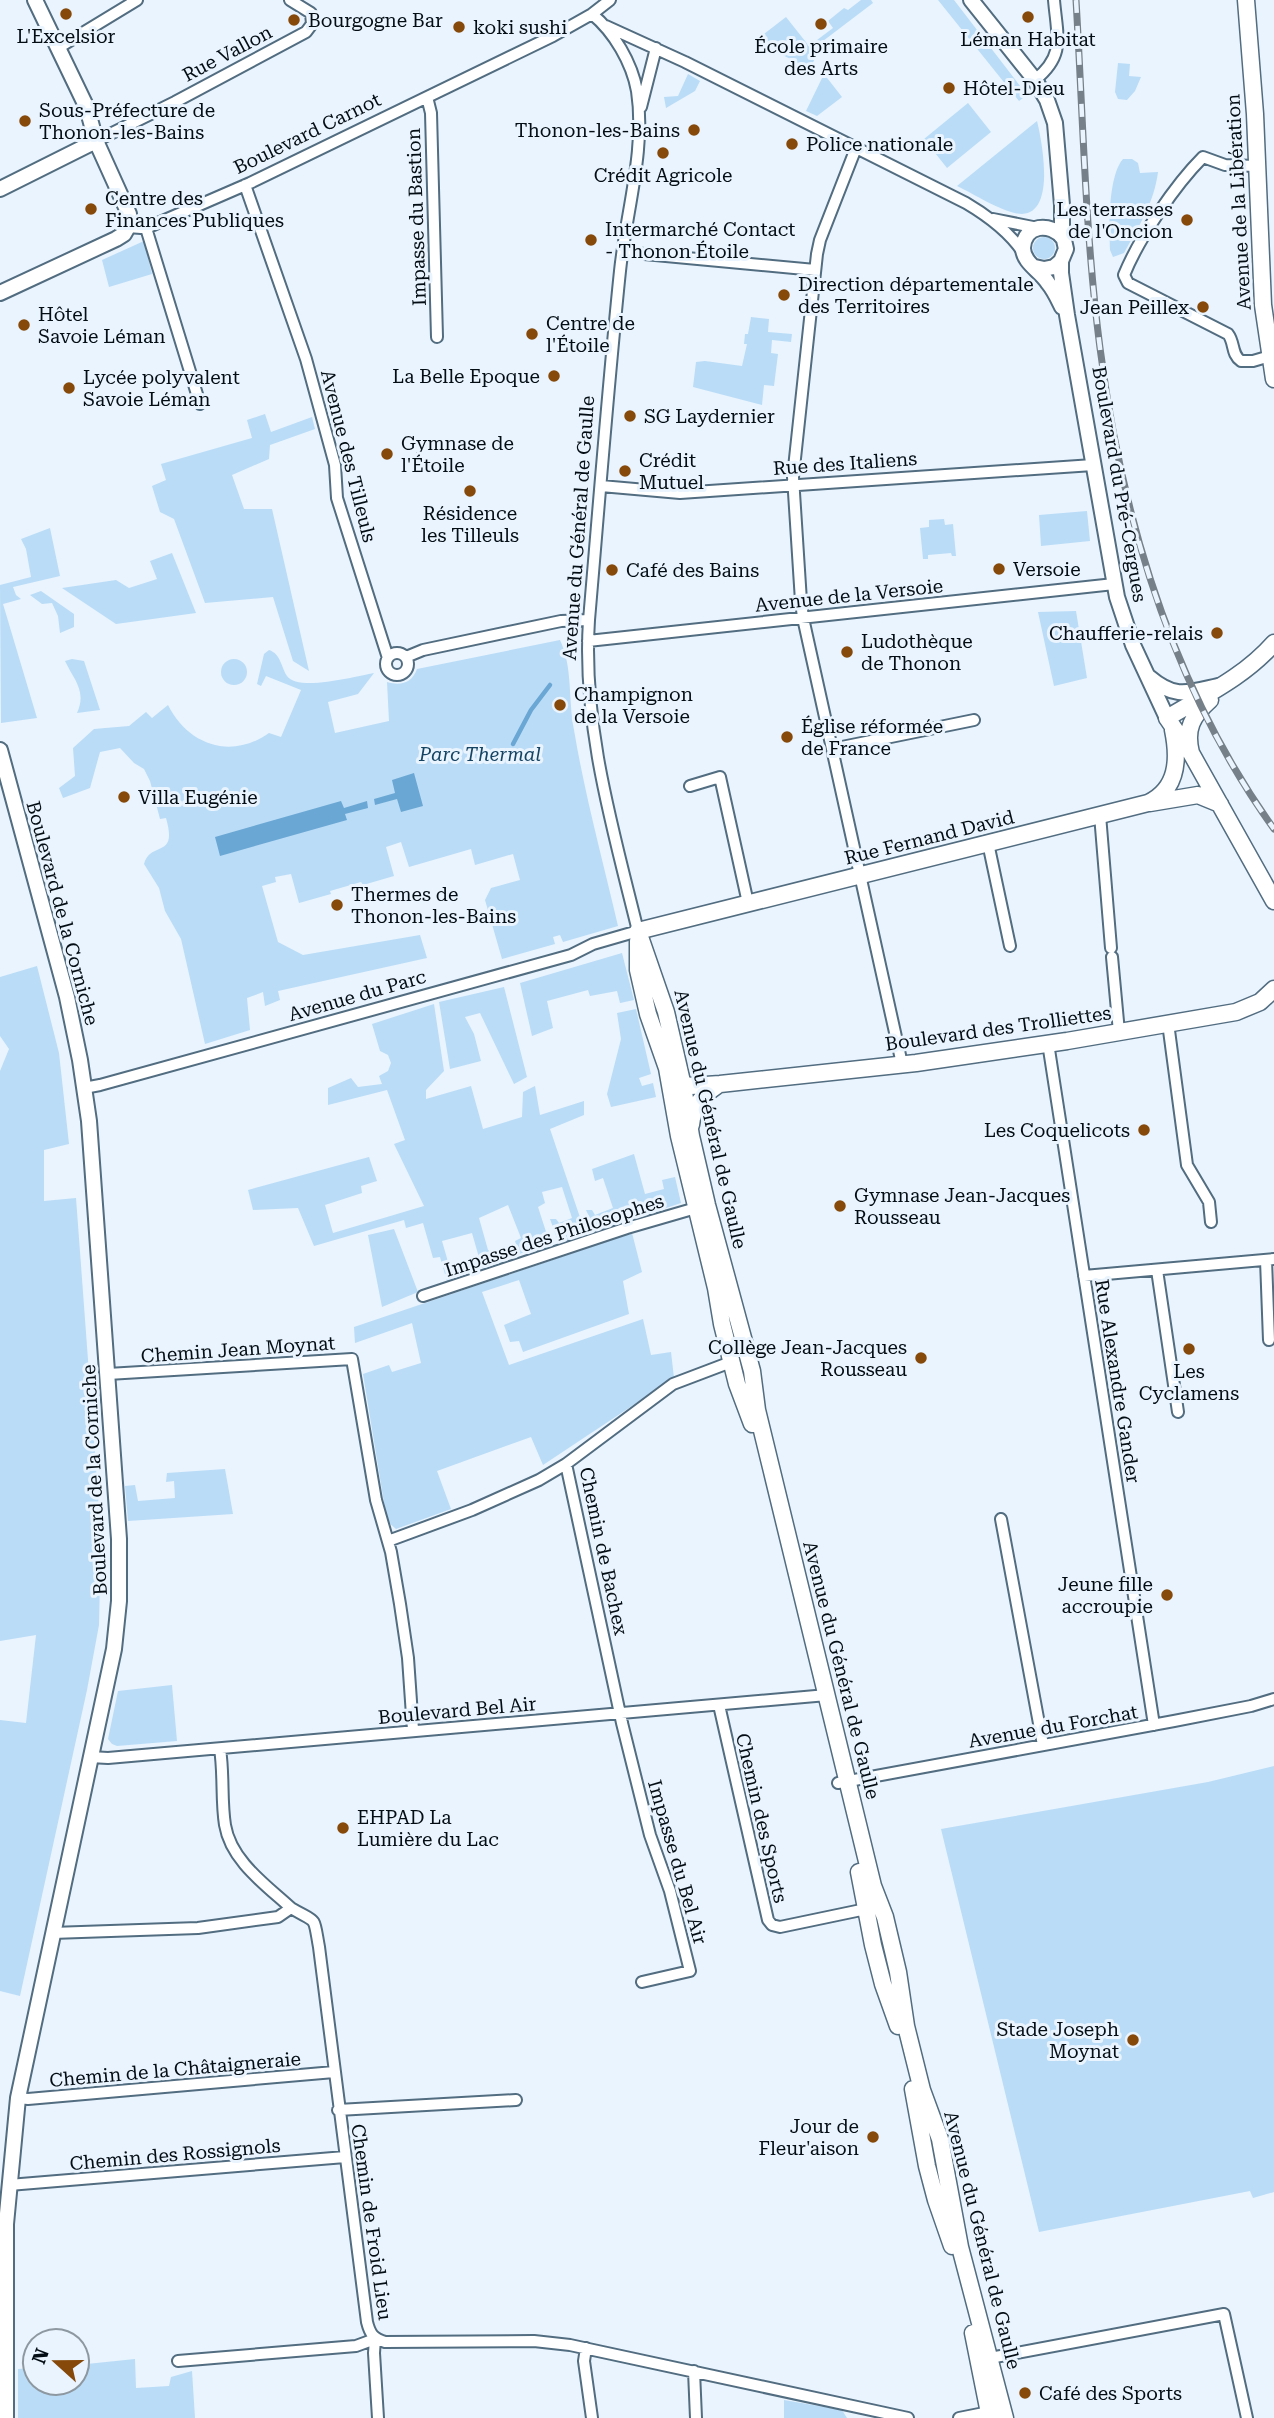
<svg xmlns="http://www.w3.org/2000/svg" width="1274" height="2418" viewBox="0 0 1274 2418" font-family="'Roboto Serif',serif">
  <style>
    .green { fill: #badcf7 }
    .water { fill: #6ba7d4 }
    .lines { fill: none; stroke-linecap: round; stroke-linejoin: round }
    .stream { stroke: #6ba7d4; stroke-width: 4.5 }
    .minor-casing { stroke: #526c80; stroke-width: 14 }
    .tertiary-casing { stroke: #526c80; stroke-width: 18 }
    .secondary-casing { stroke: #526c80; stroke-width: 19 }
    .minor { stroke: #fff; stroke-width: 10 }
    .tertiary { stroke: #fff; stroke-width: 14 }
    .secondary { stroke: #fff; stroke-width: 16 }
    .rail-casing { stroke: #768089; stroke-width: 7 }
    .rail { stroke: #e9f4fe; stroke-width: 4.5; stroke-dasharray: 13; stroke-linecap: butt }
    .poi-dot { fill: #864909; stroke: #e9f4fe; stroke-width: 2.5 }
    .labels { text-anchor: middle; stroke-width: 6; stroke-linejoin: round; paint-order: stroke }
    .poi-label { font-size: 19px; fill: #040d14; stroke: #e9f4fe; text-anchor: start }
    .street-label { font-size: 19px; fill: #040d14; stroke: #e9f4fe }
    .park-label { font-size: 19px; font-style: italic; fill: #154362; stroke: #e9f4fe }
  </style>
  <rect width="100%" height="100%" fill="#e9f4fe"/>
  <path class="green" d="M861,0H871L873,3L823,41L810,69L755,41L786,17L809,46L833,28L828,21L844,8L848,10Z
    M938,0H954L1027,95L1019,101Z
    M1118,63L1130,64L1129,76L1141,77L1135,91L1127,100L1118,99L1115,92Z
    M688,74L700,81L695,91L666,108L664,97L678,96Z
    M824,74L842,97L817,116L806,111Z
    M968,103L991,132L947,168L924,139Z
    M1037,121C1042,141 1056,213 1022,214C1005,214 974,194 957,186Z
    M1123,159H1132L1138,163L1140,173L1158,172C1154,203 1139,226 1124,253L1113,257L1110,250C1109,228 1108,176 1123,159Z
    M1033 248a11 11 0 1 1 22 0a11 11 0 1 1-22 0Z
    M144,241L152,274L109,287L102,260Z
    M751,317L769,319L768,332L792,334L791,342L772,340L771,353L778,354L774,386L764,385L762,405L693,387L696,362L705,361L742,366L747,344H744L745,334H748Z
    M265,414L271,432L312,417L315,429L270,445L269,459L232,475L244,509H272L309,671L293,661L273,597L205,603L174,519L160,512L152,486L166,480L161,464L252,438L247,420Z
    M1087,511L1090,541L1041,546L1039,515Z
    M944,519L945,525L953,524L956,556H952L951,553L928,555V559H923L920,528L929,527V520Z
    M50,528L60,576L13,587L16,595L21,599L3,604L37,718L1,723L0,585L31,577L26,549L21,539Z
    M172,553L196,613L116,624L62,588L116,580L129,588L157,579L150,561Z
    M41,591L74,614V627L60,633L58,616L52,603L42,604L30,595Z
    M1076,611L1087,678L1054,686L1038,612Z
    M560,640C573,667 568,700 574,730C585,796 603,861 618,926L563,942L560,935L553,937L555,944L502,959L485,900L491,888L520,880L513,854L475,865L471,849L409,867L401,842L386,847L394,876L363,885L361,882L330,891L331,894L299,903L291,874L275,877L276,882L262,886L278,942L303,955L420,935L427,958L278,991L280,1000L265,1006L263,992L247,998L250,1030L205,1044L181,939L165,911L159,888L144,864C151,840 178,860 166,818L160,819L150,781L144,769L134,763L120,748L100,752L90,788L63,798L59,788L75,776L73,748L94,729L129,726L146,712L152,718L168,705C188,745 231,760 269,733L281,737L301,690L266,676L261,686L257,684L264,654L269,650C281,654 281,667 287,676C298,692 357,676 374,673L358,694L328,702L335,733L389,721L387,682C401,686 412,683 417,669Z
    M72,659L84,661L100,710L77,713C87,691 74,680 65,661Z
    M221 672a13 13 0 1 1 26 0a13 13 0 1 1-26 0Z
    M622,953L634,1000L620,1003L617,991L590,996L588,990L547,1001L553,1028L532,1036L520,983Z
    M37,966L59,1053L69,1144L44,1150V1201L76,1198L101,1535L99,1625L87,1690L20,1996L0,1991V1720L26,1723L36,1635L0,1641V1071L9,1049L0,1036V977Z
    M504,987L527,1077L514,1084L480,1013L465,1017L474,1034L481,1061L450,1069L439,1002Z
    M434,1004L444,1071L426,1090V1099L471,1086L483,1129L522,1117L523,1092L535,1086L540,1115L584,1101V1115L550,1129L586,1235L559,1244L550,1219H556L559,1223L572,1218L562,1187L542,1192L545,1203L538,1207L550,1244L519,1254L515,1241L521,1238L508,1205L479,1218L488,1250L505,1260L482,1268L472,1233L442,1241L453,1279L447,1281L440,1257L433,1258L423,1223L406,1228L404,1220L314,1246L298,1208L253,1210L248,1190L369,1157L377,1181L361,1186L362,1193L325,1205L333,1233L424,1206L394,1144L405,1140L387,1090L328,1105V1088L351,1078L358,1087L382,1084L379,1076L388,1071L391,1063L388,1055L380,1051L372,1024Z
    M636,1009L651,1074L639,1078L642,1086L653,1083L656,1097L611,1107L607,1094L621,1039L617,1013Z
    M634,1154L645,1194L664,1189L662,1180L675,1177L681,1203L645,1215L643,1210L628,1215L630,1220L596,1232L586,1210H592L595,1215L613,1208L603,1178L595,1181L592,1169Z
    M394,1229L418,1292L382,1307L368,1235Z
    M632,1233L642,1272L623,1281L629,1314L523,1352L519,1341L510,1342L504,1325L531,1314L519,1280L482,1292L509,1365L643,1319L651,1355L671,1352L674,1378L543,1465L531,1437L437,1471L451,1509L396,1529L387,1521L363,1374L389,1365L392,1372L421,1363L412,1323L355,1343L354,1327Z
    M225,1469L233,1514L128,1521L125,1486L135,1485L138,1501L175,1498L174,1481L166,1482L167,1473Z
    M172,1685L177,1741L117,1746L112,1744L108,1739L118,1691Z
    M1274,1766V2192L1253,2198L1250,2191L1039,2232L941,1829L1208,1782Z
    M135,2359L136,2388L169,2386L171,2377L192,2371L195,2418H18V2369L35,2368V2383H77V2365Z
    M784,2400L842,2410L847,2418H784Z"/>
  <path class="water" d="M414,773L423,806L401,812L397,799L375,805L374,799L395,793L392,780Z
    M341,801L344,808L367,801L368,808L345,814L347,820L220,856L215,837Z"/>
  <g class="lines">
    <path class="stream" d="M513,744L531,710L550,685"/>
    <defs>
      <path id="minor" d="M606,26L685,62L966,203C988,216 1010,232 1024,254
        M58,48L137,0
        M1035,80C1066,55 1057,36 1054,0
        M427,97L431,113L437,337
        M641,107L656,48
        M96,141L175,102L306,32L312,24L311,13L290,0
        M856,148L820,240L817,254L793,477L801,601L803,618L902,1064
        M1257,166L1225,165L1203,157C1175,185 1139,238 1124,275L1128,283L1228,334C1235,343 1231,354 1241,361H1253L1270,356
        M245,185L306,359L335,465L337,498L388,658
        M993,219L1038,228
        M128,227L141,228L151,226L250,183L553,36L592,14L610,0
        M146,228L200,404
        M623,252L815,270
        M601,486L680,493L1093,465
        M588,641L1114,584
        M386 664a11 11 0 1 1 22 0a11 11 0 1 1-22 0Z
        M406,657L423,650L561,621L589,620
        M832,749L974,720
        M690,786L720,777L748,903
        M1100,815L1111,948
        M988,843L1010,946
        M1112,957L1119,1032
        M1168,1023L1187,1165L1209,1202L1211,1222
        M1048,1043L1154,1725
        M84,1088L100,1085L571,955L593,944L638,931C613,829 582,726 589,620C599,504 608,387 620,271C626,212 646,150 637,91C632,63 614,32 592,14
        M1266,1260L1269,1340
        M1157,1270L1178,1412
        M1084,1276L1274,1259
        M423,1296L627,1228L696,1208
        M108,1374L352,1359L376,1500L391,1552L400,1604L408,1658L413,1730
        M566,1464L622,1723L650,1835L670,1891L690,1971L642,1982
        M1001,1519L1043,1745
        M388,1541L472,1510L539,1480L566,1464L673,1384L731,1362
        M719,1705L768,1920L772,1925L780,1927L866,1909
        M220,1749C224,1774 221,1800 225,1825C231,1861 266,1885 291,1908
        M90,1757L108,1758L827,1695
        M838,1783L1174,1721L1251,1706L1274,1699
        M52,1933L198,1928L278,1917L291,1908C318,1924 313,1914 319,1947L367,2322C370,2334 373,2338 385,2342L534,2341L570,2345L908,2418
        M18,2098L28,2099L334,2072
        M338,2110L516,2100
        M9,2185L345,2157
        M586,2348L584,2361L592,2418
        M990,2358L1224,2314L1247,2418
        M178,2361L356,2346L375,2339L374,2353L378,2418
        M694,2371L696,2418
        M959,2418L989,2412"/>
      <path id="tertiary" d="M971,0L1035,80L1047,100L1055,123L1062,205V231L1066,249L1061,261L1054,267L1044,269L1035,267
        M0,189L96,141
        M1061,261V273L1067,315L1117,597L1133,645L1167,718
        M0,293L116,239L124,234L128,227L129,214L96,141L87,108L35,0
        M1062,307C1058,299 1054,290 1048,283C1041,271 1023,263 1023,248C1024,224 1051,222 1063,238
        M1149,677C1175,699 1187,693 1218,686
        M0,750L67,997L80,1060L89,1121L119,1539V1601L114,1649L18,2098L6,2224V2418"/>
      <path id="secondary" d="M1246,0L1255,114L1263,305L1274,379
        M1274,643C1244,677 1205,695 1167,718L1191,753L1274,901
        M1191,753C1185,729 1192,716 1210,700
        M1150,803L1198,795L1220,804
        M638,931L666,1012L683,1086L691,1136L707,1205L752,1371L757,1410L873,1886L885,1917L898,1972L906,2026L922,2090L940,2139L960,2247L1005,2418
        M638,931L1148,803C1178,789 1179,759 1173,730
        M638,941V970L648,1014L667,1068L679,1136L716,1288L722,1324L737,1384L752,1424
        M674,1083L691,1086L720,1084L916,1063L1067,1041L1236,1012L1260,1002L1274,989
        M691,1125C693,1105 702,1096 718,1085
        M859,1872L873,1945L883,1984L898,2026
        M913,2089L927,2166L936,2200L952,2246
        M973,2333L990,2418"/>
    </defs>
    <use href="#minor" class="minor-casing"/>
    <use href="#tertiary" class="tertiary-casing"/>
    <use href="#secondary" class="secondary-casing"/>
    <use href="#minor" class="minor"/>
    <use href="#tertiary" class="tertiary"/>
    <use href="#secondary" class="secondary"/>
    <defs>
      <path id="rail" d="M1076,0C1083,116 1085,233 1100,348C1122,520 1172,687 1274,829"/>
    </defs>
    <use href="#rail" class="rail-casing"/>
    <use href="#rail" class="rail"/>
  </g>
  <g class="poi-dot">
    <circle cx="66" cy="14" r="7"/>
    <circle cx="1028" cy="17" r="7"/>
    <circle cx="294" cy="20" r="7"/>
    <circle cx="821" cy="24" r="7"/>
    <circle cx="459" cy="27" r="7"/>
    <circle cx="949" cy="88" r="7"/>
    <circle cx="25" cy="121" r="7"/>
    <circle cx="694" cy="130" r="7"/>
    <circle cx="792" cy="144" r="7"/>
    <circle cx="663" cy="153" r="7"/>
    <circle cx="91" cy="209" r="7"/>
    <circle cx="1187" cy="220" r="7"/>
    <circle cx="591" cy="240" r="7"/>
    <circle cx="784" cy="295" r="7"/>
    <circle cx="1203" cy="307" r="7"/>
    <circle cx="24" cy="325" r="7"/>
    <circle cx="532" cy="334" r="7"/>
    <circle cx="554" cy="376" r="7"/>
    <circle cx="69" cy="388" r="7"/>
    <circle cx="630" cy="416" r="7"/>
    <circle cx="387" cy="454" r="7"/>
    <circle cx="625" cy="471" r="7"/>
    <circle cx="470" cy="491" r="7"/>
    <circle cx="999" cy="569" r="7"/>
    <circle cx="612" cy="570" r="7"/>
    <circle cx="1217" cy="633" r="7"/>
    <circle cx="847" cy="652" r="7"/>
    <circle cx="560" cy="705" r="7"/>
    <circle cx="787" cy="737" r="7"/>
    <circle cx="124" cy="797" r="7"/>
    <circle cx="337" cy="905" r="7"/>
    <circle cx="1144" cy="1130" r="7"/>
    <circle cx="840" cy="1206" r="7"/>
    <circle cx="1189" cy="1349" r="7"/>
    <circle cx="921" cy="1358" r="7"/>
    <circle cx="1167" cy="1595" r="7"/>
    <circle cx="343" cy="1828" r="7"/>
    <circle cx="1133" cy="2040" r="7"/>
    <circle cx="873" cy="2137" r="7"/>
    <circle cx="1025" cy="2393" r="7"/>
  </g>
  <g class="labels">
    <g class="poi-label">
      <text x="308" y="27">Bourgogne Bar</text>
      <text x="473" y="34">koki sushi</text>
      <text x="66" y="43" text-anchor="middle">L'Excelsior</text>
      <text x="1028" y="46" text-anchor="middle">Léman Habitat</text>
      <text x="821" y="53" text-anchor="middle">École primaire<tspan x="821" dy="22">des Arts</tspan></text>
      <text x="963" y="95">Hôtel-Dieu</text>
      <text x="39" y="117">Sous-Préfecture de<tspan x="39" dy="22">Thonon-les-Bains</tspan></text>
      <text x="680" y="137" text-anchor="end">Thonon-les-Bains</text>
      <text x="806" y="151">Police nationale</text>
      <text x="663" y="182" text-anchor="middle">Crédit Agricole</text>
      <text x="105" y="205">Centre des<tspan x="105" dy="22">Finances Publiques</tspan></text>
      <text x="1173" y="216" text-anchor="end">Les terrasses<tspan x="1173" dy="22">de l'Oncion</tspan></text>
      <text x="605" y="236">Intermarché Contact<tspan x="605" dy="22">- Thonon Étoile</tspan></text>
      <text x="798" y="291">Direction départementale<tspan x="798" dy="22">des Territoires</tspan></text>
      <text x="1189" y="314" text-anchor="end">Jean Peillex</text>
      <text x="38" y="321">Hôtel<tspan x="38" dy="22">Savoie Léman</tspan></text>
      <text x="546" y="330">Centre de<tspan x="546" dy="22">l'Étoile</tspan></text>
      <text x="540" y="383" text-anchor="end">La Belle Epoque</text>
      <text x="83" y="384">Lycée polyvalent<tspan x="83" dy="22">Savoie Léman</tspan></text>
      <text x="644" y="423">SG Laydernier</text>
      <text x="401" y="450">Gymnase de<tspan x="401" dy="22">l'Étoile</tspan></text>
      <text x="639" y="467">Crédit<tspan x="639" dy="22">Mutuel</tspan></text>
      <text x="470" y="520" text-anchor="middle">Résidence<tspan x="470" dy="22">les Tilleuls</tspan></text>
      <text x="1013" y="576">Versoie</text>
      <text x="626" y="577">Café des Bains</text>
      <text x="1203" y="640" text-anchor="end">Chaufferie-relais</text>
      <text x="861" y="648">Ludothèque<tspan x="861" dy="22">de Thonon</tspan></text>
      <text x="574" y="701">Champignon<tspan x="574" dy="22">de la Versoie</tspan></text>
      <text x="801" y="733">Église réformée<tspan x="801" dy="22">de France</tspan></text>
      <text x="138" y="804">Villa Eugénie</text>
      <text x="351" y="901">Thermes de<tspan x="351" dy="22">Thonon-les-Bains</tspan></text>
      <text x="1130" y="1137" text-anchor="end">Les Coquelicots</text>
      <text x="854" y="1202">Gymnase Jean-Jacques<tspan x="854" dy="22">Rousseau</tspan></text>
      <text x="907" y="1354" text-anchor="end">Collège Jean-Jacques<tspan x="907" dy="22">Rousseau</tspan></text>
      <text x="1189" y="1378" text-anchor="middle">Les<tspan x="1189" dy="22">Cyclamens</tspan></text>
      <text x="1153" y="1591" text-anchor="end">Jeune fille<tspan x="1153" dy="22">accroupie</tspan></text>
      <text x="357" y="1824">EHPAD La<tspan x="357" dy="22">Lumière du Lac</tspan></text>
      <text x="1119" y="2036" text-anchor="end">Stade Joseph<tspan x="1119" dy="22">Moynat</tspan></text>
      <text x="859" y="2133" text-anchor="end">Jour de<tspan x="859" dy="22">Fleur'aison</tspan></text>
      <text x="1039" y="2400">Café des Sports</text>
    </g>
    <g class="street-label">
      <text transform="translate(227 53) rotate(-28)" y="7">Rue Vallon</text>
      <text transform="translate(307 133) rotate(-26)" y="7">Boulevard Carnot</text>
      <text transform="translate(1238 202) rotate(-93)" y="7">Avenue de la Libération</text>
      <text transform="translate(416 217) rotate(-92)" y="7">Impasse du Bastion</text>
      <text transform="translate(349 456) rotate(76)" y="7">Avenue des Tilleuls</text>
      <text transform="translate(845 463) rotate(-4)" y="7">Rue des Italiens</text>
      <text transform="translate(1120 484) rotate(80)" y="7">Boulevard du Pré-Cergues</text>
      <text transform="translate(578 528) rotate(-86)" y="7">Avenue du Général de Gaulle</text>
      <text transform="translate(849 595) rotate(-6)" y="7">Avenue de la Versoie</text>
      <text transform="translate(929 837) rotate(-14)" y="7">Rue Fernand David</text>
      <text transform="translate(63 913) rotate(75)" y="7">Boulevard de la Corniche</text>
      <text transform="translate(357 995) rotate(-16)" y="7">Avenue du Parc</text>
      <text transform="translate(998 1028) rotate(-8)" y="7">Boulevard des Trolliettes</text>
      <text transform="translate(711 1119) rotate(77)" y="7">Avenue du Général de Gaulle</text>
      <text transform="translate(554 1235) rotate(-18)" y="7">Impasse des Philosophes</text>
      <text transform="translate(238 1349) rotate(-4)" y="7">Chemin Jean Moynat</text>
      <text transform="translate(1118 1381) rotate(81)" y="7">Rue Alexandre Gander</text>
      <text transform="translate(94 1480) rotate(-93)" y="7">Boulevard de la Corniche</text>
      <text transform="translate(604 1551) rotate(78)" y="7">Chemin de Bachex</text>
      <text transform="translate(842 1670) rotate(76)" y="7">Avenue du Général de Gaulle</text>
      <text transform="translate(457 1710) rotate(-5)" y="7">Boulevard Bel Air</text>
      <text transform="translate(1053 1726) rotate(-10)" y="7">Avenue du Forchat</text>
      <text transform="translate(762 1818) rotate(77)" y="7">Chemin des Sports</text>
      <text transform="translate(678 1862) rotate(74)" y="7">Impasse du Bel Air</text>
      <text transform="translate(175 2069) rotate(-5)" y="7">Chemin de la Châtaigneraie</text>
      <text transform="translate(175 2154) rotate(-5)" y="7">Chemin des Rossignols</text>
      <text transform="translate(372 2222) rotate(82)" y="7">Chemin de Froid Lieu</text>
      <text transform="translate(983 2240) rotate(76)" y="7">Avenue du Général de Gaulle</text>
    </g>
    <g class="park-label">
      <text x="480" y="761">Parc Thermal</text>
    </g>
  </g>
  <g transform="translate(56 2362) rotate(291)"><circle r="33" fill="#e9f4fe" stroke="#8d98a0" stroke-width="2"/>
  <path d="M0-5L12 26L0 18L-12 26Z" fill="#864909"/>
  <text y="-10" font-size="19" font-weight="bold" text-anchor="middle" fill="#040d14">N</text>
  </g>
</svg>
